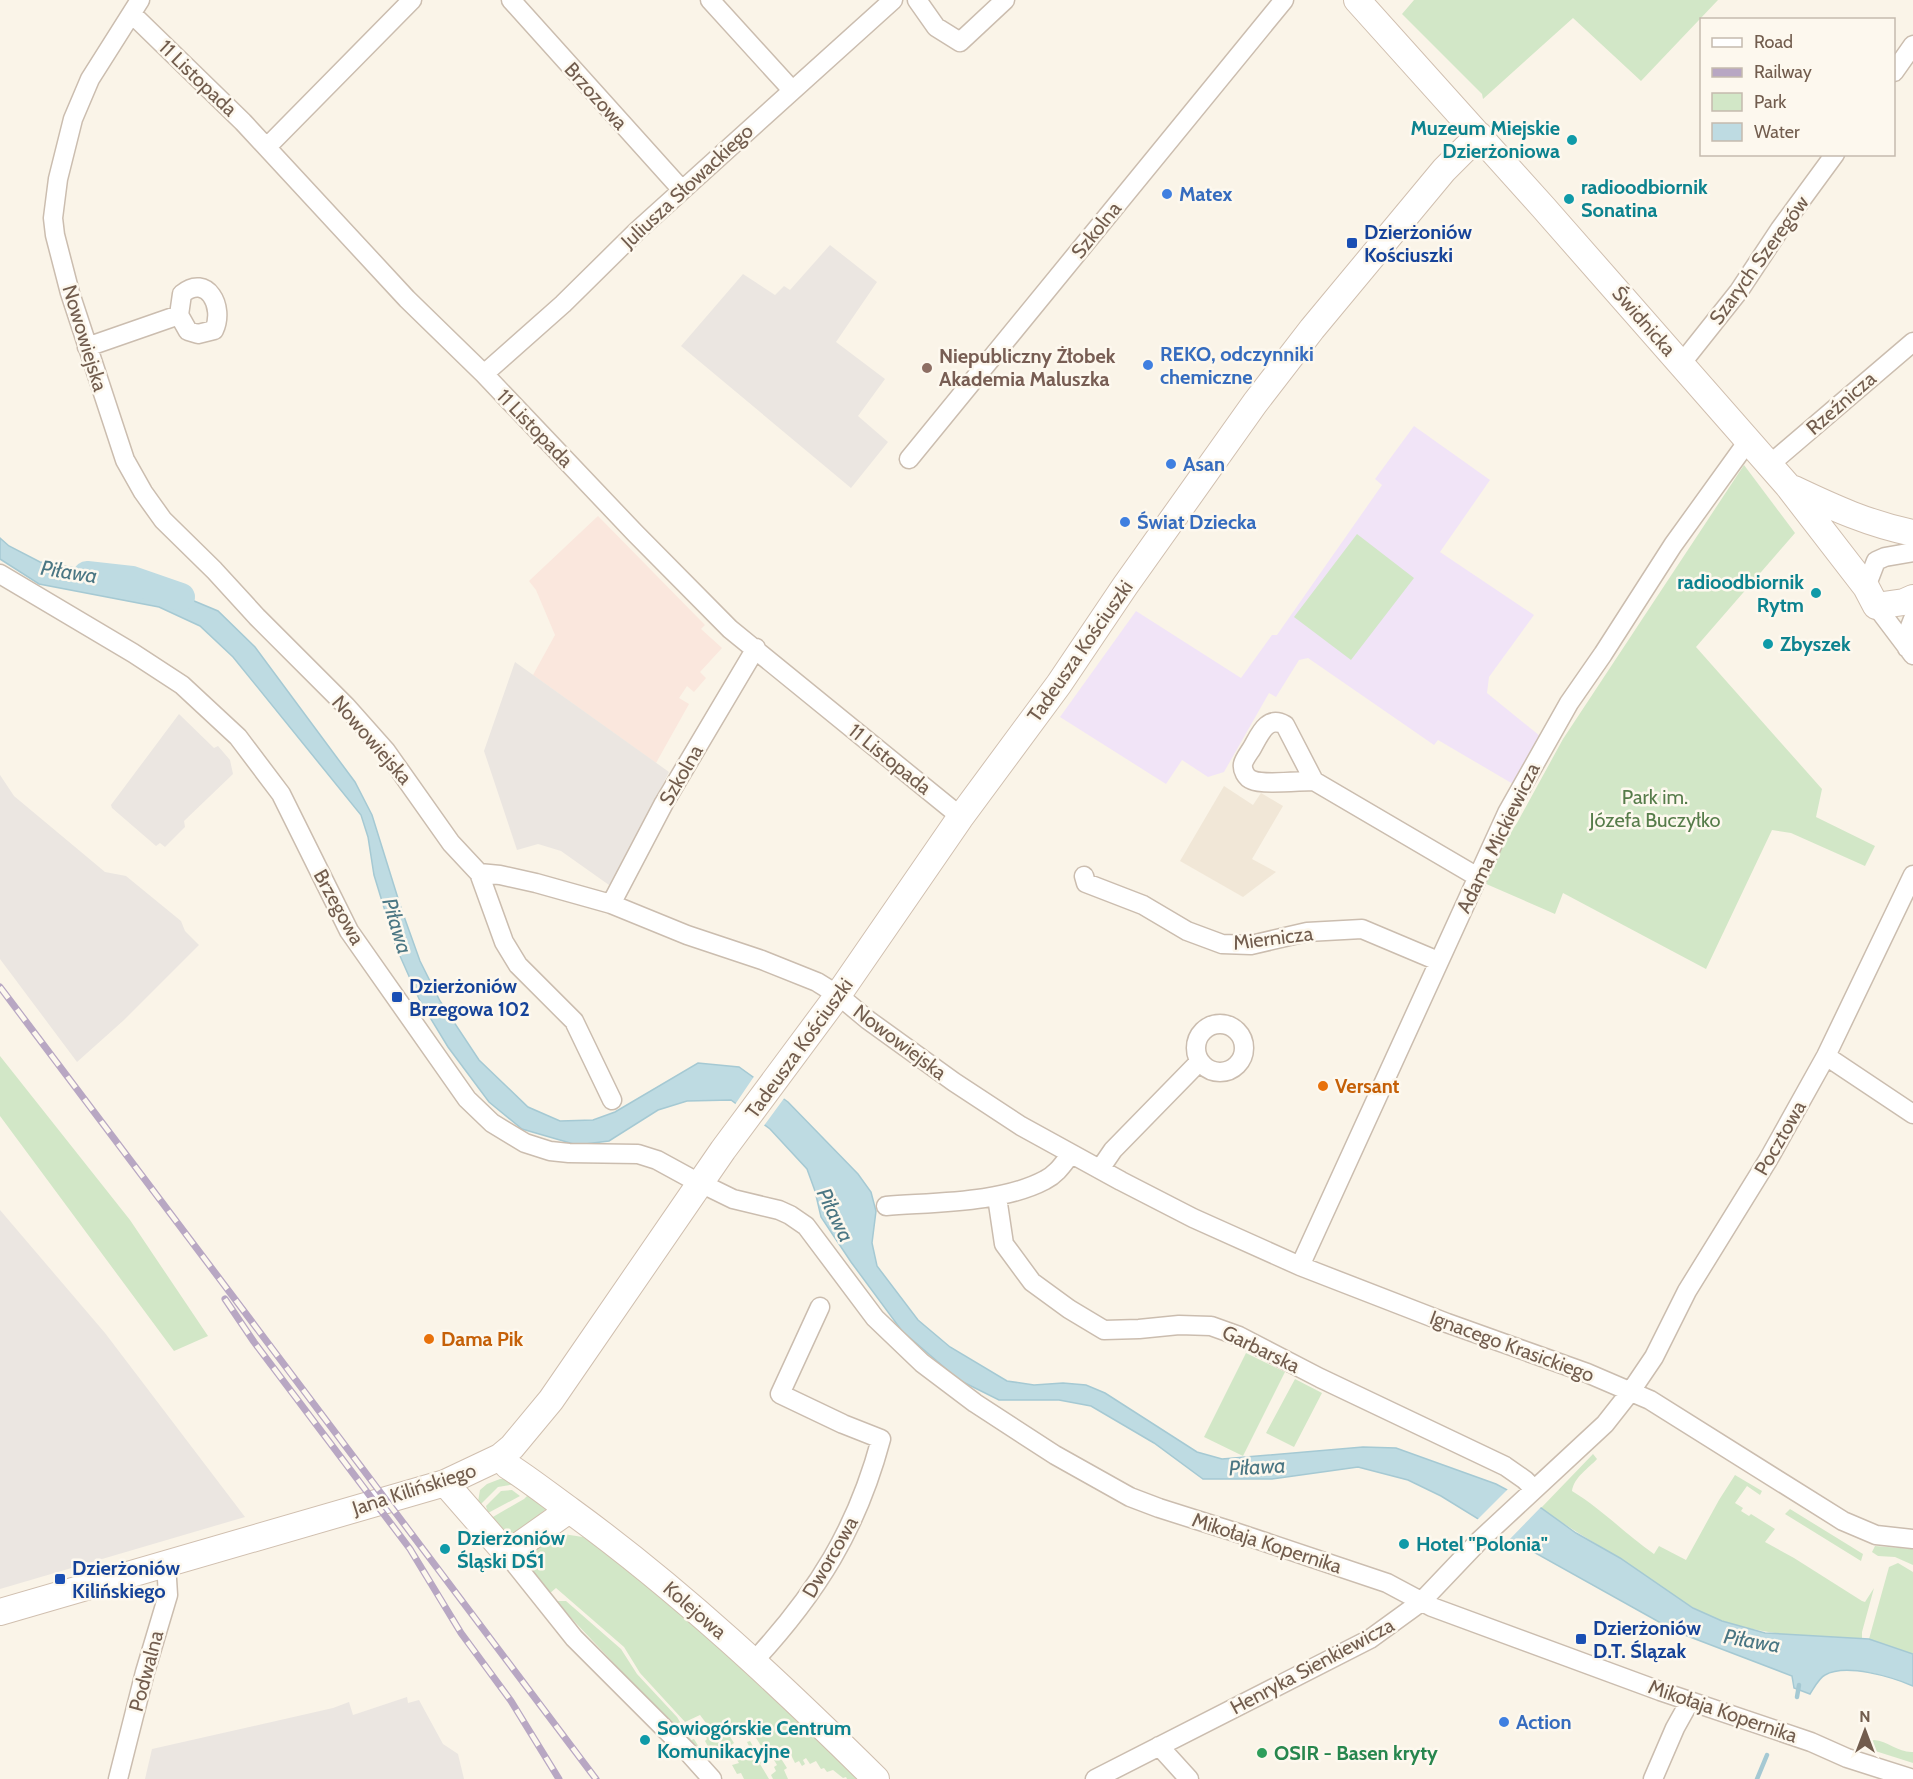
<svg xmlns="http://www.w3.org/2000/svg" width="1913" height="1779" viewBox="0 0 1913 1779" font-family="Cabin,sans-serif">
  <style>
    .residential { fill: #f1e7d7 }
    .commercial { fill: #fae7dd }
    .industrial { fill: #ebe6e1 }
    .education { fill: #f1e4f7 }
    .green { fill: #d2e7c7 }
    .water { fill: #bedbe2; stroke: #a5c9d3; stroke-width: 1.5 }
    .pier { fill: #faf4e8 }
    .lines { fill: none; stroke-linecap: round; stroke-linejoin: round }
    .stream { stroke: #a5c9d3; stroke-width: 4.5 }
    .river { stroke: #bedbe2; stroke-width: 28 }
    .street-casing { stroke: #cbbdaf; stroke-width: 21 }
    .secondary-casing { stroke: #d0bfaf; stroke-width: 28 }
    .street { stroke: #fff; stroke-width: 18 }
    .secondary { stroke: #fff; stroke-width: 26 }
    .rail-casing { stroke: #b8a7c3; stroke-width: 7 }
    .rail { stroke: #fdf8ee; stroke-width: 4.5; stroke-dasharray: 14; stroke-linecap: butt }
    .culture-dot { fill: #0f9aa8; stroke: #fdf8ee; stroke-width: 2 }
    .shop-dot { fill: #3f7fe0; stroke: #fdf8ee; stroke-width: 2 }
    .transit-dot { fill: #1a4fb4; stroke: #fdf8ee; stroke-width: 2 }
    .education-dot { fill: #8d6e63; stroke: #fdf8ee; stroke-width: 2 }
    .food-dot { fill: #e8710a; stroke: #fdf8ee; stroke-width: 2 }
    .leisure-dot { fill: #2e9e5b; stroke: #fdf8ee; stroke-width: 2 }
    .labels { text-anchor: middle; stroke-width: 5; stroke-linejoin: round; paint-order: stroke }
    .street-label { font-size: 20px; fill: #725d4e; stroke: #fdf8ee }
    .culture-label { font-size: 20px; font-weight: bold; fill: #0d838f; stroke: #fdf8ee; text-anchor: start }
    .shop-label { font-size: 20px; font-weight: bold; fill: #366cbe; stroke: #fdf8ee; text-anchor: start }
    .transit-label { font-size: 20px; font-weight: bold; fill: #164399; stroke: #fdf8ee; text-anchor: start }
    .education-label { font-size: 20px; font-weight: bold; fill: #785e54; stroke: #fdf8ee; text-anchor: start }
    .park-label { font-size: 20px; fill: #567c4a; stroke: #fdf8ee }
    .food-label { font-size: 20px; font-weight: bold; fill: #c56008; stroke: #fdf8ee; text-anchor: start }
    .leisure-label { font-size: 20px; font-weight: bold; fill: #27864d; stroke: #fdf8ee; text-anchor: start }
    .water-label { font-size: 21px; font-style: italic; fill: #4a7683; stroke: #fdf8ee }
  </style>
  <rect width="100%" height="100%" fill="#faf4e8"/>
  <path class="residential" d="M1224,786L1253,805L1261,793L1283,806L1252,859L1276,872L1243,897L1180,861Z"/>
  <path class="commercial" d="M598,516L705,625L701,629L722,648L700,672L706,678L694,692L687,686L679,698L689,704L656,763L533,675L555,635L536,590L529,581Z"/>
  <path class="industrial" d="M830,245L877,282L836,342L885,379L858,416L888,442L851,488L681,346L743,274L775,295L784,286L790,290Z
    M515,662L669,772L621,868L609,885L561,851L538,844L517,850L484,751Z
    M179,714L214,748L218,746L230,760L233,774L184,821L185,827L165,847L160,843L156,846L112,808L111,805Z
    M0,775L14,796L105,872L126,876L181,921L185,931L199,945L124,1020L77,1062L0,959Z
    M0,1210L105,1333L245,1517L0,1589Z
    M407,1697L408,1703L419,1700L443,1744L458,1754L464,1779H145L152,1749L333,1708L349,1702L353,1715Z"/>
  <path class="education" d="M1414,426L1490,480L1440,552L1534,615L1489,677L1487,693L1540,736L1513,784L1438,740L1434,745L1308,658L1299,660L1276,697L1269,693L1224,772L1208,777L1182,760L1166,784L1060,717L1136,611L1241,678L1272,635H1277L1382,485L1375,479Z"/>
  <path class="green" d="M1414,0H1718L1641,81L1573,18L1483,99L1482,94L1402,14Z
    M1744,465L1795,533L1696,647L1822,789L1816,817L1875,846L1865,866L1791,833L1772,830L1706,969L1563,893L1555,914L1477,880L1517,823L1563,739Z
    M1357,534L1414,578L1351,660L1294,617Z
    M0,1056L130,1220L208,1336L174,1351L0,1116Z
    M1246,1353L1285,1372L1243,1456L1204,1437Z
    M1295,1379L1322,1393L1294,1447L1266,1433Z
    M1593,1454L1597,1459C1589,1468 1574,1477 1572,1491C1602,1509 1625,1534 1654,1554L1659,1546L1686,1560L1719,1500L1735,1475L1762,1491L1760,1495L1747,1486L1735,1503L1743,1508L1741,1511L1749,1516L1751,1514L1775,1529L1765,1542L1794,1558L1862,1601L1865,1602L1874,1588L1862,1632V1639C1816,1638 1767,1636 1723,1621C1685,1608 1654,1581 1621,1560C1594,1542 1567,1527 1541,1508Z
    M500,1479H505L515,1484L498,1487L477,1508L480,1490L487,1484Z
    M512,1490L520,1496L488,1513L486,1506L501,1491Z
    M530,1493L547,1508L508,1541L486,1521L524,1499Z
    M1790,1509L1863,1554L1861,1561L1785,1514Z
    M563,1534L583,1537L603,1550L687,1619L866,1779H847L846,1777L843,1778L833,1770L827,1772L824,1768L821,1769L816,1761L810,1764L806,1758L803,1760L805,1764L802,1766L799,1761L795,1763L791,1755L785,1759L780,1752L775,1755L772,1751L766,1754L750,1728L739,1730L743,1736L740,1738L736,1732L729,1735L734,1743L731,1745L728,1740L725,1741L726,1743L723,1745L725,1748L723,1750L726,1756L720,1759L713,1748L710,1750L705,1741L707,1739L700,1727L706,1723L700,1715L685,1722L640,1673L624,1647L556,1588L549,1594L523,1561C531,1549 548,1536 563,1534Z
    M1875,1546L1913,1549V1565L1895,1557L1878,1556L1872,1552Z
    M1898,1563L1913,1572V1654L1869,1639L1889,1567Z
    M558,1601H566L621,1649L637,1674L677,1717L691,1740L694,1739L710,1765L556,1602Z
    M1874,1740C1888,1741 1899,1753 1913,1752V1763L1869,1749L1867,1742Z
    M750,1741L762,1762L760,1764L769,1779H744L741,1773L737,1774L732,1765L739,1763L734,1755L741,1754L740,1751L745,1747L747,1750L750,1748L747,1742Z
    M780,1757L787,1768L784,1770L788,1779H773L771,1775L776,1771L774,1767L777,1765L774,1760Z"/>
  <path class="water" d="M0,538L9,546L40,562L104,573L175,593L218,611L255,647L355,782L372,815L401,908L420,961L440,1001L479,1060L528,1107L560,1121L593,1120L615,1112L698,1063L739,1067L788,1102L858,1174L871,1192L876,1211L872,1243L877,1266L918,1320L950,1347L1007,1381L1034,1385L1063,1383L1086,1385L1105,1393L1197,1452L1222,1459L1363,1447L1396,1448L1496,1484L1541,1508L1576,1533L1620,1558L1693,1608L1722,1621L1765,1633L1869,1639L1913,1654V1686C1892,1677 1846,1663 1825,1675C1819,1678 1814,1688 1810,1694L1794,1688L1792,1676L1677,1632L1514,1541L1441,1496L1408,1480L1358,1467L1272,1479H1203L1154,1443L1091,1406L1059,1400H999L959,1380L902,1331L851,1262L821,1217L815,1191L807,1169L770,1129L731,1100L687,1101L658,1110L609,1141L577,1145L522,1129L489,1102L448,1047L420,1001L396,947L374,875L368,837L361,815L233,657L200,626L159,607L39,584L0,559Z"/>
  <path class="pier" d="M755,1075L785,1097L763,1127L734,1106Z
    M1509,1488L1543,1505L1508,1541L1476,1521Z"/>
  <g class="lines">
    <path class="stream" d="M1797,1697L1799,1685
      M1757,1779L1767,1755"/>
    <path class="river" d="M87,575L132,580L181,597"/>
    <defs>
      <path id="street" d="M140,0L90,79L73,119L58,179L53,218L55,235L70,293L125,460L143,492L163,520L214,570L257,617L346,706L386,751L451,843L479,873L500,875L536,883L611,904L687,935L762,960L817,982L838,995L868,1020L954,1082L1021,1126L1121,1181L1193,1218L1300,1266L1447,1323L1587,1373L1650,1400L1843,1521L1876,1535L1913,1539
        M511,0L682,190
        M710,0L792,90
        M917,0L936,27L960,42L1005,0
        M132,14L243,122L407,299L484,374L635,533L730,629L961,817
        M1894,72L1913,45
        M267,147L412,0
        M87,347L179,315L182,294C207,273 225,307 214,330L198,334L188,331L179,315
        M1681,364L1739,291L1780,229L1835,154
        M484,374L563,304L637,231L893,0
        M909,459L1284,0
        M1769,465L1913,342
        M0,574L133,653L182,685L238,737L281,794L349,931L467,1099L492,1123L525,1143L550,1151L569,1153L638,1154L657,1160L690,1178L733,1199L779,1210L790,1215L806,1226L875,1318L922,1363L975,1403L1055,1455L1130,1497L1159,1508L1238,1533L1387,1583L1432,1607L1660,1691L1811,1742L1847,1758L1913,1779
        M1866,587L1876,561L1885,557L1913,552
        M1876,606L1913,655
        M1907,648L1908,632L1913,619
        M1314,781C1300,781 1262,785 1252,780C1246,778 1242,770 1243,764C1244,759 1249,753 1252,748C1260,734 1267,715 1285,725L1314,781L1476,876
        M479,873L504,942L518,965L574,1021L612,1100
        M1084,876L1086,883L1143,905L1187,931L1222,944L1251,945L1307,932L1362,929L1438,961
        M611,904L664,803L756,648
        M1196 1048a24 24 0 1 1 48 0a24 24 0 1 1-48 0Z
        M1826,1056L1913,1114
        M1100,1169L1113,1150L1200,1061
        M997,1197L1004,1244L1032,1282L1069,1309L1104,1330L1139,1329L1179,1325L1211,1326L1239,1336L1320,1378L1505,1466L1525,1480L1534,1489
        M886,1206C935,1202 1002,1203 1045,1180C1057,1174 1063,1164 1071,1154
        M1300,1266L1507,813L1569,703L1603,654L1673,545L1748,441
        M507,1554L574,1638L686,1750L712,1779
        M754,1661C817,1593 857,1529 881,1439L843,1424L780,1394L820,1307
        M1159,1746L1189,1779
        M118,1779L145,1672L168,1595L166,1563
        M1095,1779L1370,1639L1421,1602L1480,1540L1605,1424L1631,1391L1654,1357L1687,1291L1768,1160L1826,1056L1913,875
        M1653,1779L1675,1728L1690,1701"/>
      <path id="secondary" d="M1357,0L1543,207L1788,486L1866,587L1876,606L1904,602L1913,598
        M1794,489C1834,508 1869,524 1913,533
        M500,1457L508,1466C530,1480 550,1496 571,1511C681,1591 780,1684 876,1779
        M445,1483L507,1554L569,1510
        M0,1612L445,1483L500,1457L512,1447L551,1400L723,1150L838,995L960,818L1059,684L1125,586L1255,403L1312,329L1444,170L1479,135"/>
    </defs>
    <use href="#street" class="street-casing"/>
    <use href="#secondary" class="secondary-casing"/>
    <use href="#street" class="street"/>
    <use href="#secondary" class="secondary"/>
    <defs>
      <path id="rail" d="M0,987L596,1779
        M225,1299L254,1342L410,1549L461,1633L511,1701L559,1779"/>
    </defs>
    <use href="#rail" class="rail-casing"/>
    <use href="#rail" class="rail"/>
  </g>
  <g class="culture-dot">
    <circle cx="1572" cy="140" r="6"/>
    <circle cx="1569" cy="199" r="6"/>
    <circle cx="1816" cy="593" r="6"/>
    <circle cx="1768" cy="644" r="6"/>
    <circle cx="1404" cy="1544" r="6"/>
    <circle cx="445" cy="1549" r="6"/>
    <circle cx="645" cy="1740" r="6"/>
  </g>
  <g class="shop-dot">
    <circle cx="1167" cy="194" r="6"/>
    <circle cx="1148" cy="365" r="6"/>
    <circle cx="1171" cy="464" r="6"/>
    <circle cx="1125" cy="522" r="6"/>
    <circle cx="1504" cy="1722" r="6"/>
  </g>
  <g class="transit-dot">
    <rect x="1346" y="237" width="12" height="12" rx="3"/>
    <rect x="391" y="991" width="12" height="12" rx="3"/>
    <rect x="54" y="1573" width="12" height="12" rx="3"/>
    <rect x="1575" y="1633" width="12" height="12" rx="3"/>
  </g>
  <circle class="education-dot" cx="927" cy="368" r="6"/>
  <g class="food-dot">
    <circle cx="1323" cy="1086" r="6"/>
    <circle cx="429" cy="1339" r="6"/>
  </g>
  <circle class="leisure-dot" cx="1262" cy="1753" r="6"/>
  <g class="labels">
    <g class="street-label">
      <text transform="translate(198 78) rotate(44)" y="7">11 Listopada</text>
      <text transform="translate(596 96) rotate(48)" y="7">Brzozowa</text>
      <text transform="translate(687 186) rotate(-43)" y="7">Juliusza Słowackiego</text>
      <text transform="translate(1096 230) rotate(-51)" y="7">Szkolna</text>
      <text transform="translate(1759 260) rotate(-54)" y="7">Szarych Szeregów</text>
      <text transform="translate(1644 321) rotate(49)" y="7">Świdnicka</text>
      <text transform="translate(85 338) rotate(73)" y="7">Nowowiejska</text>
      <text transform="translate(1841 403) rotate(-41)" y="7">Rzeźnicza</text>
      <text transform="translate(535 428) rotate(46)" y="7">11 Listopada</text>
      <text transform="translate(1080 651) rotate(-55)" y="7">Tadeusza Kościuszki</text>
      <text transform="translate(372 740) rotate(49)" y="7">Nowowiejska</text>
      <text transform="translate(890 759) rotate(39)" y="7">11 Listopada</text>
      <text transform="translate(681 775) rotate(-60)" y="7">Szkolna</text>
      <text transform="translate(1498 838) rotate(-64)" y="7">Adama Mickiewicza</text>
      <text transform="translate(339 907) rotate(61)" y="7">Brzegowa</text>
      <text transform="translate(1273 938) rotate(-7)" y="7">Miernicza</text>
      <text transform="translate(900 1042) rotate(37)" y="7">Nowowiejska</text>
      <text transform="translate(799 1048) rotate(-54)" y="7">Tadeusza Kościuszki</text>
      <text transform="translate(1780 1138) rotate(-60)" y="7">Pocztowa</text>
      <text transform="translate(1512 1346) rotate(20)" y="7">Ignacego Krasickiego</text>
      <text transform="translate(1261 1349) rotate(26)" y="7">Garbarska</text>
      <text transform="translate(414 1489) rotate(-18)" y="7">Jana Kilińskiego</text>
      <text transform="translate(1267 1543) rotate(18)" y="7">Mikołaja Kopernika</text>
      <text transform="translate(830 1557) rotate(-60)" y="7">Dworcowa</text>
      <text transform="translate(695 1610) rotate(41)" y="7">Kolejowa</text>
      <text transform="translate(1312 1666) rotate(-28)" y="7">Henryka Sienkiewicza</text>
      <text transform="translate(146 1671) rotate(-75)" y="7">Podwalna</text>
      <text transform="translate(1723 1711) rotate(19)" y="7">Mikołaja Kopernika</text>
    </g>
    <g class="culture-label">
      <text x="1560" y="135" text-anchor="end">Muzeum Miejskie<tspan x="1560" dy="23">Dzierżoniowa</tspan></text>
      <text x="1581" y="194">radioodbiornik<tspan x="1581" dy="23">Sonatina</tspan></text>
      <text x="1804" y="589" text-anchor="end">radioodbiornik<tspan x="1804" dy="23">Rytm</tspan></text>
      <text x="1780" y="651">Zbyszek</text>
      <text x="457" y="1545">Dzierżoniów<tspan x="457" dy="23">Śląski DŚ1</tspan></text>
      <text x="1416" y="1551">Hotel "Polonia"</text>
      <text x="657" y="1735">Sowiogórskie Centrum<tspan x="657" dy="23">Komunikacyjne</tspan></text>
    </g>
    <g class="shop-label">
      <text x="1179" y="201">Matex</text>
      <text x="1160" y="361">REKO, odczynniki<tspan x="1160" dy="23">chemiczne</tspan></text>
      <text x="1183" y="471">Asan</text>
      <text x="1137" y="529">Świat Dziecka</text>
      <text x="1516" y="1729">Action</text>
    </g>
    <g class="transit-label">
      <text x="1364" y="239">Dzierżoniów<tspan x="1364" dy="23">Kościuszki</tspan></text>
      <text x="409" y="993">Dzierżoniów<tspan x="409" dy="23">Brzegowa 102</tspan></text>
      <text x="72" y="1575">Dzierżoniów<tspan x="72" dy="23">Kilińskiego</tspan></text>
      <text x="1593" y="1635">Dzierżoniów<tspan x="1593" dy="23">D.T. Ślązak</tspan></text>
    </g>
    <g class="education-label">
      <text x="939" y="363">Niepubliczny Żłobek<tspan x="939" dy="23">Akademia Maluszka</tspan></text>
    </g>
    <g class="park-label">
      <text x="1655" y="804">Park im.<tspan x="1655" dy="23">Józefa Buczyłko</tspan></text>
    </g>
    <g class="food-label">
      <text x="1335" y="1093">Versant</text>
      <text x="441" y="1346">Dama Pik</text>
    </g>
    <g class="leisure-label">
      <text x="1274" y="1760">OSIR - Basen kryty</text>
    </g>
    <g class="water-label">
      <text transform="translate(69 572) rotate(9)" y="7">Piława</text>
      <text transform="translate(397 926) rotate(73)" y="7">Piława</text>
      <text transform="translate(835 1215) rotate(64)" y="7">Piława</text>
      <text transform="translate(1257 1467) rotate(-3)" y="7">Piława</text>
      <text transform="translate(1752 1641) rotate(10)" y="7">Piława</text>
    </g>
  </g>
  <rect x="1700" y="18" width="195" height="138" fill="#fdf8ee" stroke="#c5baae" stroke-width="1.5"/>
  <rect x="1712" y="38" width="30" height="9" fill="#ffffff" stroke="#c5baae" stroke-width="1.5"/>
  <text x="1754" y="48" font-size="18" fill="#725d4e">Road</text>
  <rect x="1712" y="68" width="30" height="9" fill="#b8a7c3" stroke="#c5baae" stroke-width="1.5"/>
  <text x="1754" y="78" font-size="18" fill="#725d4e">Railway</text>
  <rect x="1712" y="93" width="30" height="18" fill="#d2e7c7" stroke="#c5baae" stroke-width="1.5"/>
  <text x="1754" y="108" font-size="18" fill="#725d4e">Park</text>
  <rect x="1712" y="123" width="30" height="18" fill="#bedbe2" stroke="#c5baae" stroke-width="1.5"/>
  <text x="1754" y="138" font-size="18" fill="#725d4e">Water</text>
  <g transform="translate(1865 1731)" stroke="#fdf8ee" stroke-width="4.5" paint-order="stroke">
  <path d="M0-4.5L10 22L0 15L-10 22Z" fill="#725d4e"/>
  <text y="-9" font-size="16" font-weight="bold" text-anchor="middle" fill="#725d4e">N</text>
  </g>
</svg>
